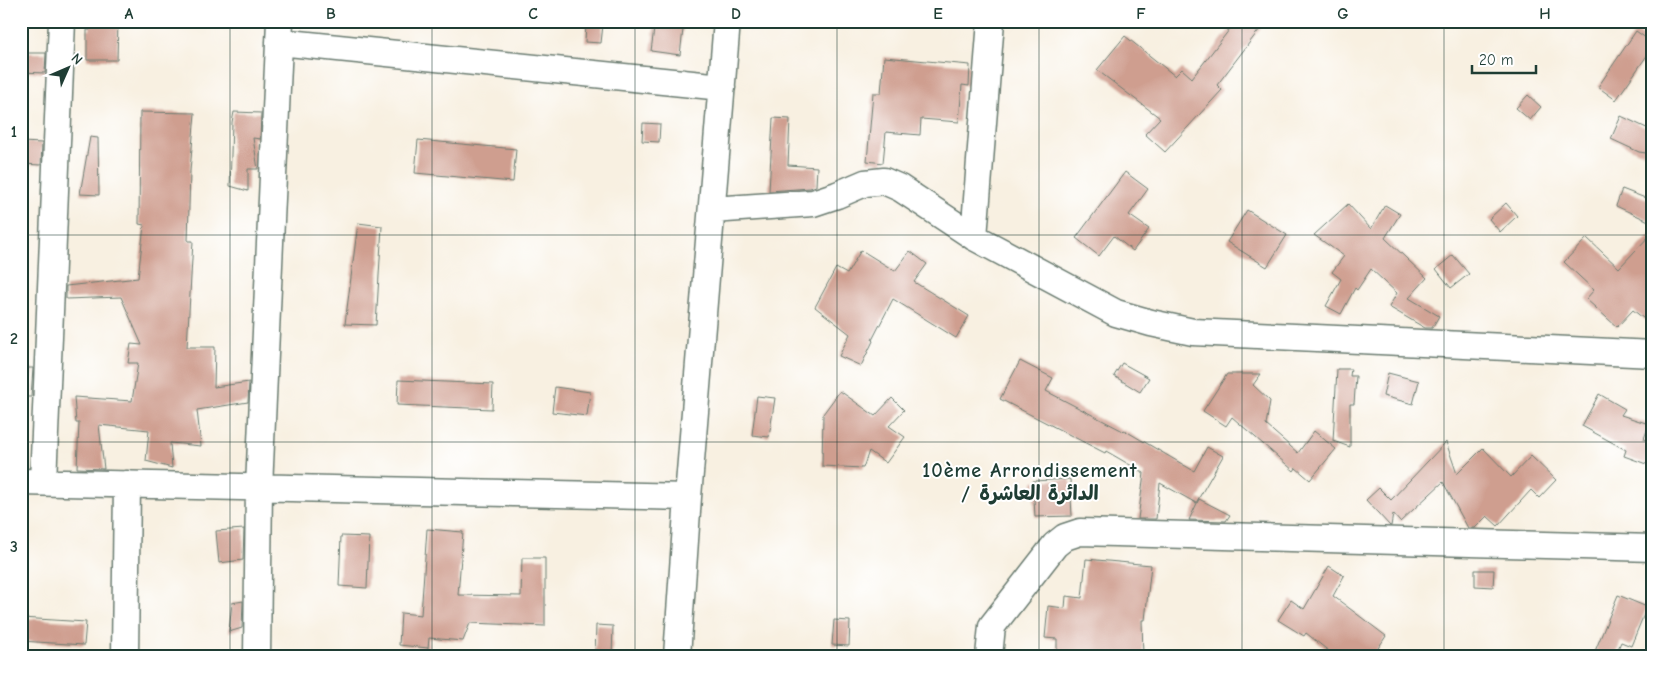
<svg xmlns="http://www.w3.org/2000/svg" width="1674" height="677" viewBox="0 0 1674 677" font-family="'Comic Neue','Playpen Sans Arabic',sans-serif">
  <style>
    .building { fill: #cf9e8f }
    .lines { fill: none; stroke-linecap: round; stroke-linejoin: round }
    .street-casing { stroke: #6b7c71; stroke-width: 29 }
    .street { stroke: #fff; stroke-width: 26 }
    .grid { fill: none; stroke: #1f3d34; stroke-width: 1; stroke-opacity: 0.55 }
    .labels { text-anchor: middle; stroke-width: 4; stroke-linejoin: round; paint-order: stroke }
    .district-label { font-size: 20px; font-weight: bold; letter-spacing: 1px; fill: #1f3d34; stroke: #fff }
    .neatline { fill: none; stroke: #1f3d34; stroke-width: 2 }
    .grid-label { font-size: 16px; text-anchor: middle; font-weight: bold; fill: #1f3d34 }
  </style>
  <rect width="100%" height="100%" fill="#fff"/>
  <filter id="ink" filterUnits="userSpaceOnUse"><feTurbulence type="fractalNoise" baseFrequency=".02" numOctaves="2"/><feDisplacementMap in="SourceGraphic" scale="10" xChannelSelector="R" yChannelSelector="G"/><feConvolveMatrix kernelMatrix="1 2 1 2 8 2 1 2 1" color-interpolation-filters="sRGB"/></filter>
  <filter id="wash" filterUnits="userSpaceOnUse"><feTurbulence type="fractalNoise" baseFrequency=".0096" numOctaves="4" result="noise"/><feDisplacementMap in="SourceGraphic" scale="20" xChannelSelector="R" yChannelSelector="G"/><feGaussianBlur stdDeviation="1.12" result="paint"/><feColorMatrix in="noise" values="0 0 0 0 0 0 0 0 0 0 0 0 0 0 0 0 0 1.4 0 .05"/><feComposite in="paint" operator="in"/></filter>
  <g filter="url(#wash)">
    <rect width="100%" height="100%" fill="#f8f0e1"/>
    <g id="blocks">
      <path class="building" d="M90,21H118L117,60H87V30H90Z
        M655,21H684L680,55L651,51Z
        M1236,21H1266L1217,85L1222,90L1165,152L1145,134L1160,118L1097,70L1125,36L1175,76L1182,69L1192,78Z
        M586,24L603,25L601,43L585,42Z
        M1636,31L1653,43V47L1616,100L1598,87Z
        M21,53H46L45,73L21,72Z
        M884,57L970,65L969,86L962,85L959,122L921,119L920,135L886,132L883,163L867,161L873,93H881Z
        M1528,95L1541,107L1530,120L1516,108Z
        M140,112L195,113L190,171L188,241H193L187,347H215L214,387L249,382L248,402L197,410L201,446L170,443L172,468L146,461L149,430L99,425L104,469L77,468L79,423H76L74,397L132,401L138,363H128L131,344L142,345L121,297L66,299V286L138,278L144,225L139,224Z
        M234,112L261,113L260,139L253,138L258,169H248V191L230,186L232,122Z
        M1621,116L1653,131V154L1639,152L1611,139Z
        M773,118L790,119L788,165L817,167L816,186L810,188L769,191Z
        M643,123L660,124L659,142L642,141Z
        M90,137L98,138L99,195L80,194Z
        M418,140L516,149L513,182L415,173Z
        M21,142L42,143L41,165L21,164Z
        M1125,172L1148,189L1129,215L1149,229L1133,251L1114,236L1099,256L1076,238Z
        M1622,189L1653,201V223L1616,206Z
        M1506,203L1517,216L1500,232L1489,219Z
        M1348,204L1371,229L1385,205L1400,214L1385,238L1427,278L1409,298L1439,316L1432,328H1425L1389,307L1397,293L1371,269L1357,290L1355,288L1341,314L1326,306L1341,279L1332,272L1344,256L1314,235Z
        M1247,210L1287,235L1267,267L1227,242Z
        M358,223L382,226L376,325L345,324Z
        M1653,232V326L1633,310L1617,327L1586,299L1594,290L1564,262L1587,238L1619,268Z
        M861,250L895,271L910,251L927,264L914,282L969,316L956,338L893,299L872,340L873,341L861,366L839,356L850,334L815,307L836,268L847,274Z
        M1453,255L1469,274L1451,288L1436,269Z
        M1020,361L1053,378L1046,391L1123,431L1124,430L1194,471L1207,447L1223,456L1196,503L1160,483L1156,519H1138L1144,473L1106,451L1105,453L1000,399Z
        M1122,363L1149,378L1140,392L1114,376Z
        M21,368H33L31,397H21Z
        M1337,369H1351L1350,376H1356L1354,404H1350V447L1333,441Z
        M1388,373L1419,381L1413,404L1383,396Z
        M1227,374H1261L1253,385L1270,401L1266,425L1298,453L1314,431L1336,449L1310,480L1296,468L1294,471L1232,417L1226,426L1203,411Z
        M398,380L493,384L492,409L397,405Z
        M555,387L590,392L587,416L552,412Z
        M840,391L875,416L892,398L904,410L889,426L905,437L886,463L869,451L863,468L822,466L823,414Z
        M1599,394L1625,409L1621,415L1649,424L1644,439L1653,442V454L1649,465L1624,456L1626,450L1582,426Z
        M757,396L775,398L769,437L752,435Z
        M1446,442L1457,474L1483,448L1511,477L1531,456L1556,480L1539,498L1531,490L1498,526L1487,516L1475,528H1468L1443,482L1400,522L1393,514L1391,526H1390L1366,500L1379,488L1391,500Z
        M1070,479L1072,516L1035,517L1033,481Z
        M1199,499L1230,515L1226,521L1189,520Z
        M244,529L243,560L219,563L216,531Z
        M427,529L463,532L458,595L521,596L522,558H545V626L470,623L463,641L429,638L428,648L399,645L401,613L421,615Z
        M341,536L369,537L367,588L339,586Z
        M1086,559L1151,565L1145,620H1142L1143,656H1057V639L1045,638L1048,606L1065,608L1066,596L1082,598Z
        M1329,566L1344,576L1333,596L1386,636L1373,656H1335L1306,633L1304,636L1278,620L1291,600L1304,609Z
        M1475,570H1494L1493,587L1475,586Z
        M1618,595L1647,607L1631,646L1621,642L1615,656H1593Z
        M243,601L242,628L229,632L232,603Z
        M21,618L86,622L84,645L21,641Z
        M834,620L850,621L849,646L832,645Z
        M596,625L613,626L612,656H595Z"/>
    </g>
  </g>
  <g filter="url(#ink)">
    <use href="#blocks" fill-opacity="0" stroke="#6b7c71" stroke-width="1"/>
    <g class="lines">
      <defs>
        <path id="street" d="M279,42L722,87
          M712,210L813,203L837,195L865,183L884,181L900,188L974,237L1116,313L1151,323L1193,332L1653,354
          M974,237L991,21
          M21,482L688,497
          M43,482L62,21
          M125,656L127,484
          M257,656L259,487L280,21
          M677,656L688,497L727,21
          M989,656L992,626L1055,545L1065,537L1080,532L1653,548"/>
      </defs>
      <use href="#street" class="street-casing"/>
      <use href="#street" class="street"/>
    </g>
  </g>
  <path class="grid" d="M230,21V656M432,21V656M635,21V656M837,21V656M1039,21V656M1242,21V656M1444,21V656M21,235H1653M21,442H1653"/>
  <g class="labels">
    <g class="district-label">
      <text x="1030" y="477">10ème Arrondissement<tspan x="1030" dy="23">/ الدائرة العاشرة</tspan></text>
    </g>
  </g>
  <rect width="1674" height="677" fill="none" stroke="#fff" stroke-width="55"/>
  <g transform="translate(68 68) rotate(45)" stroke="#ffffff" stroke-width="4" paint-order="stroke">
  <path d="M0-4L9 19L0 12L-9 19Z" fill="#1f3d34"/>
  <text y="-8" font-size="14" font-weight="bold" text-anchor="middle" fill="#1f3d34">N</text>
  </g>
  <path d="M1472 65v8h64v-8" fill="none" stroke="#1f3d34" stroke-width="2.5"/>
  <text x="1479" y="65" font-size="15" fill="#1f3d34" stroke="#ffffff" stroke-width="4" paint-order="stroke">20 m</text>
  <rect x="28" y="28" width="1618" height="622" class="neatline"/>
  <g class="grid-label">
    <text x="129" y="19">A</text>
    <text x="331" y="19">B</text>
    <text x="533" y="19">C</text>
    <text x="736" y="19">D</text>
    <text x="938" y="19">E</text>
    <text x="1141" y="19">F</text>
    <text x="1343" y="19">G</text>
    <text x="1545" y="19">H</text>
    <text x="14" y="137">1</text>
    <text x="14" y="344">2</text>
    <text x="14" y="552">3</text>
  </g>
</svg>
